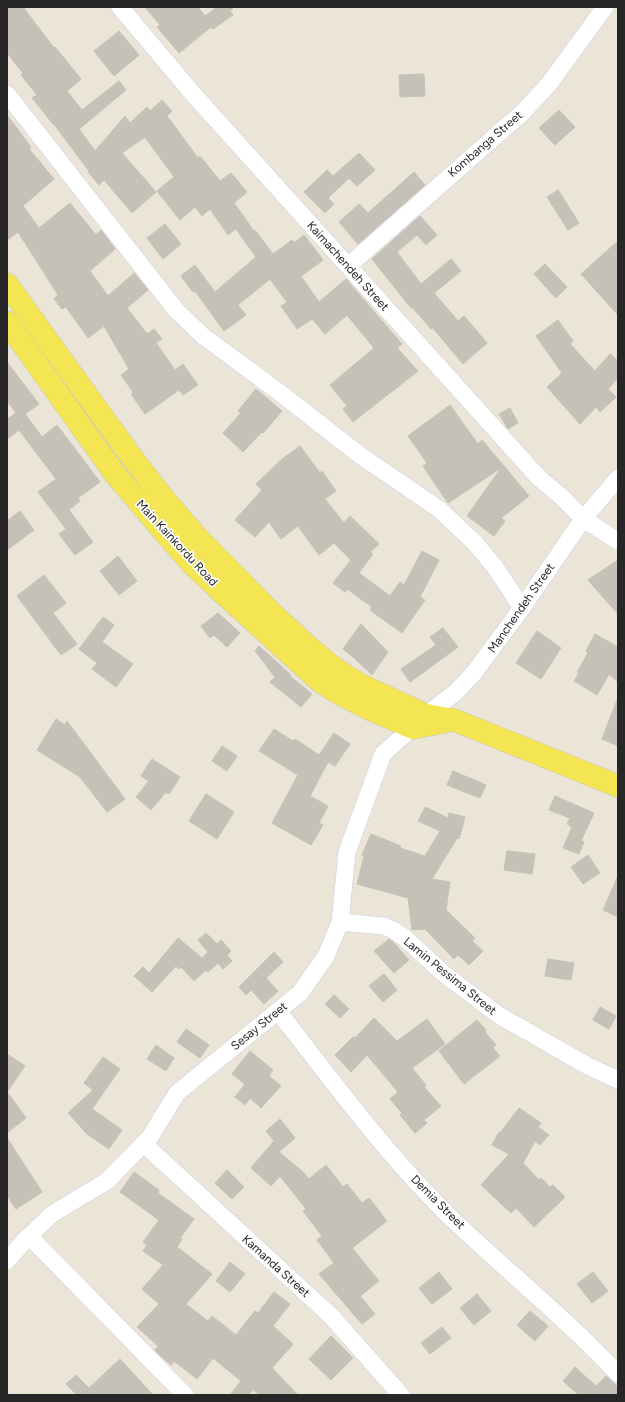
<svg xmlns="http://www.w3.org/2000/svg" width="625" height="1402" viewBox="0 0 625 1402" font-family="Figtree,sans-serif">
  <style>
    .building { fill: #c5c1b8; stroke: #c5c1b2 }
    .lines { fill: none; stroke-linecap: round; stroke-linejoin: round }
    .street-casing { stroke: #cdcee1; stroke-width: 18 }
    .primary-casing { stroke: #c7c7c7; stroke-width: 23 }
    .street { stroke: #fff; stroke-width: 17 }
    .primary { stroke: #f4e553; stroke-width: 22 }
    .labels { text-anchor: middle; stroke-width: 3.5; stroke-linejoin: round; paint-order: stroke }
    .street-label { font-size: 12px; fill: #272727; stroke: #fff }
  </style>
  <rect width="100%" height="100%" fill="#eae5d7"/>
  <path class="building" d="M7,7H23L54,48L55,47L81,79L67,91L82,110L119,81L126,90L79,129L95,151L125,116L130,123L147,107L150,111L162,100L172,111L167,116L198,158L200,156L220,181L231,173L247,192L234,203L254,231L255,230L273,254L292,240L294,243L304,235L323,260L301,276L319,302L346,279L402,344L397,348L418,371L353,422L343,409L347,406L330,385L374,348L347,315L325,334L312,319L297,329L281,306L287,302L270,279L238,305L246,315L224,331L195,291L193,292L181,276L195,265L215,292L256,257L236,229L228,235L210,209L202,216L195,207L180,220L157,191L174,177L145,137L122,153L156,192L132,213L104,180L99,185L88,172L89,171L53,123V124L32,98L37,95L21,75L23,73L7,53Z
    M145,7H198L205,16L217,7L233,8L230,11L233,15L213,29L211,27L179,53L157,27L160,25Z
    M119,31L139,55L114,76L94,51Z
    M424,74L425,96L400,97L399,75Z
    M559,110L575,127L555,145L539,128Z
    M7,115L31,147L29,149L54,179L23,206L39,228L70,203L96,235L101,230L115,249L90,271L108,296L134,273L148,290L127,308L147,334L154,329L162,339L156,343L175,370L183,364L198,385L183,395L179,390L145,414L131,394L133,392L121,375L129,369L104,326L88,338L66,307L62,309L54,299L58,295L18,232L7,240Z
    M359,153L375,170L357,186L349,178L328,198L334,204L325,213L304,192L327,170L333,176Z
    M414,172L425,185L358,244L339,222L359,204L368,213Z
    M558,190L579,223L568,230L547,197Z
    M420,216L437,235L426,245L417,235L397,252L421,284L451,259L461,271L434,293L458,321L464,316L487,343L463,364L432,327L431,329L412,307L411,308L372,259Z
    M165,224L181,244L163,259L147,238Z
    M618,241V315L581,274Z
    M545,264L567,287L556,298L534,274Z
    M558,320L573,341L570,344L595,371L610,354L618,361V378L608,389L616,397L600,412L596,407L580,424L547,387L562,373L536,336Z
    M7,362L39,404L25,414L42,437L57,425L100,482L78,498L80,501L69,510L93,542L75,555L59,534L66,529L38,492L56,479L19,430L7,439V419L16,413L7,401Z
    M256,389L282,411L263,433L262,432L243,452L223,433L241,413L238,411Z
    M450,405L478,444L482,440L529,496L501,518L505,521L494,536L467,516L501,468L448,503L423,466L427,463L408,436Z
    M510,408L518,423L508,429L499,414Z
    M300,446L320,473L322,471L336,491L325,499L344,523L350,516L379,544L370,552L373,554L359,573L390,596L400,582L404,585L422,551L439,560L420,597L425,600L402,633L370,610L372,607L347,589L345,592L333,583L351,560L334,543L319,555L298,526L281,539L269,522L255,537L235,520L262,490L256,484L282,459Z
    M20,511L34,530L7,550V521Z
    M118,556L137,581L119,595L100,571Z
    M618,560V614L588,580Z
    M44,575L66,603L53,613L77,644L61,655L17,596Z
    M218,613L240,633L227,647L214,635L210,638L201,626Z
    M103,617L114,625L102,642L133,664L116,687L92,669L97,663L79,649Z
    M361,624L388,652L372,675L352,656L343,649Z
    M443,628L458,647L410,682L401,669L436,645L430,637Z
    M537,631L561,648L541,679L516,663Z
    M595,634L618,647V682L609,674L597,695L574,681L579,673L577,672L588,653L586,651Z
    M259,646L291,675L290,676L312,694L301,707L270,682L275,677L255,651Z
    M617,700H618V746L602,739Z
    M56,719L65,725L67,721L125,799L107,812L80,777L37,750Z
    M274,729L293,741L295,739L319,755L334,733L350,744L335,766L328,762L310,796L328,806L319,823L323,825L311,845L272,823L298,775L259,751Z
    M222,746L237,756L227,771L212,761Z
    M152,759L180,777L169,794L166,792L151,810L136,797L149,781L141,776Z
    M453,771L486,785L480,798L447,785Z
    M206,794L234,812L217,839L189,821Z
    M555,796L594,813L581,841L584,842L579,854L563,848L572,827L567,824L570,818L549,810Z
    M425,807L448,818L449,813L465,817L459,839L457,838L432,879L450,882L446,910L475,938L472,941L483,951L469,965L458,955L454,959L425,929L412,930L408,898L357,884L364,856L362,855L371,834L401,846L400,848L425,856L440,831L418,821Z
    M507,851L535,854L532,874L504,870Z
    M588,855L600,873L583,884L571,867Z
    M618,876V917L603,910Z
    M206,933L217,944L221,940L231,951L227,955L232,961L223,969L218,963L208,972L206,970L194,981L181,967L179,969L176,966L152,992L134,976L143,967L149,973L178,938L202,958L208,952L198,940Z
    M389,939L394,943L409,960L394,973L374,951Z
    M274,952L283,962L266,978L278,991L264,1004L251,990L246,995L239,987Z
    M548,959L574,963L571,980L545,976Z
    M384,974L397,990L383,1002L369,986Z
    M334,995L349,1009L340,1018L325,1004Z
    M600,1007L616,1016L609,1029L593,1020Z
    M374,1018L397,1041L427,1019L445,1044L412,1068L426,1085L424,1087L441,1106L424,1120L427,1123L415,1133L400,1115L402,1113L390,1099L398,1092L367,1055L351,1072L335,1055L353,1037L355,1038Z
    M477,1020L486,1030L485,1032L496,1045L493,1048L500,1056L464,1084L439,1051Z
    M186,1029L209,1045L200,1058L177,1042Z
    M156,1045L174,1058L166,1071L147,1059Z
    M250,1051L273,1070L269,1076L281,1086L261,1108L250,1098L245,1105L235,1097L245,1084L232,1074Z
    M7,1054L25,1066L7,1092Z
    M103,1057L120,1069L92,1109L122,1130L109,1149L87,1134L68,1113L93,1090L84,1083Z
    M7,1092L26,1118L7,1133Z
    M519,1108L541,1123L538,1127L549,1135L540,1145L535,1141L523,1163L539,1180L541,1178L550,1187L553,1185L565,1197L534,1227L516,1208L511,1213L481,1185L509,1154L492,1145L499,1132L500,1133Z
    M280,1119L295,1138L279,1152L302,1171L309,1179L326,1165L343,1187L347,1184L362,1203L369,1198L387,1221L352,1248L379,1281L360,1296L375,1314L362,1324L319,1274L334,1263L317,1240L322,1236L303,1211L306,1209L280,1176L271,1186L251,1168L274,1141L266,1131Z
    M7,1138L42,1192L16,1209L7,1195Z
    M227,1170L244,1187L232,1199L215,1183Z
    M134,1172L159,1190L158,1193L194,1219L180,1238L182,1239L177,1247L212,1274L186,1304L208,1321L212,1316L236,1335L255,1311L258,1313L274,1292L290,1304L273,1326L293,1344L272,1368L298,1395H260L253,1390L248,1395H230L241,1381L213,1358L197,1379L174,1361L171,1365L163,1358L155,1350L158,1346L137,1327L159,1304L142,1289L163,1265L143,1251L147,1245L143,1242L159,1220L120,1192Z
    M230,1262L245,1274L230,1292L216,1281Z
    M439,1272L452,1289L432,1304L419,1288Z
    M593,1272L608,1291L592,1303L577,1284Z
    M477,1294L491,1311L474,1325L460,1308Z
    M530,1311L548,1326L535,1341L517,1325Z
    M442,1327L451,1338L430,1354L421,1343Z
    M331,1336L353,1358L331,1380L309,1359Z
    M120,1359L153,1395H77L66,1384L76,1375L89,1388Z
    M575,1367L596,1386L606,1376L618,1387V1395H579L563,1381Z"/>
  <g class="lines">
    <defs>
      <path id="street" d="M120,7L194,95L539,478L563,498L583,519L618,541
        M7,94L176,310L203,336L279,392L361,456L439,509L475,543L495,567L522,608
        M348,266L523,112L549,84L605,7
        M340,922L384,926L393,930L404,937L444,974L500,1016L588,1066L618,1080
        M278,1011C332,1081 385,1153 448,1215C504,1269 565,1317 618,1374
        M144,1144L331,1316L401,1395
        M29,1236L185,1395
        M7,1261L25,1240L52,1214L107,1181L150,1137L177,1093L300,993L326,956L340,922L347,852L383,754L426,715L456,692L473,674L522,608L583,519L618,478"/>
      <path id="primary" d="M7,284L133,459L165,500L198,538L274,615L310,648L334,668L361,685L426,715L454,720L618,786
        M7,322L115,474L169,538L192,564L225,595L317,679L336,692L369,709L413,728L444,722"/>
    </defs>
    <use href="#street" class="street-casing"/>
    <use href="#primary" class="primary-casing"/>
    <use href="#street" class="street"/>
    <use href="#primary" class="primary"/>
  </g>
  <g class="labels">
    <g class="street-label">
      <text transform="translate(485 144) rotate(-41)" y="4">Kombanga Street</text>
      <text transform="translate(348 266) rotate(48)" y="4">Kaimachendeh Street</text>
      <text transform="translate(177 543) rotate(47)" y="4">Main Kainkordu Road</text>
      <text transform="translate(521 608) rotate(-55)" y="4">Manchendeh Street</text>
      <text transform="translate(450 976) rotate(39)" y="4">Lamin Pessima Street</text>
      <text transform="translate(259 1026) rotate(-39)" y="4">Sesay Street</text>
      <text transform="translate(438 1202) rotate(45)" y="4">Demia Street</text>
      <text transform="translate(276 1266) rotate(42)" y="4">Kamanda Street</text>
    </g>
  </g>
  <rect width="625" height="1402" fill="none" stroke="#272727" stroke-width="16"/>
</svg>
